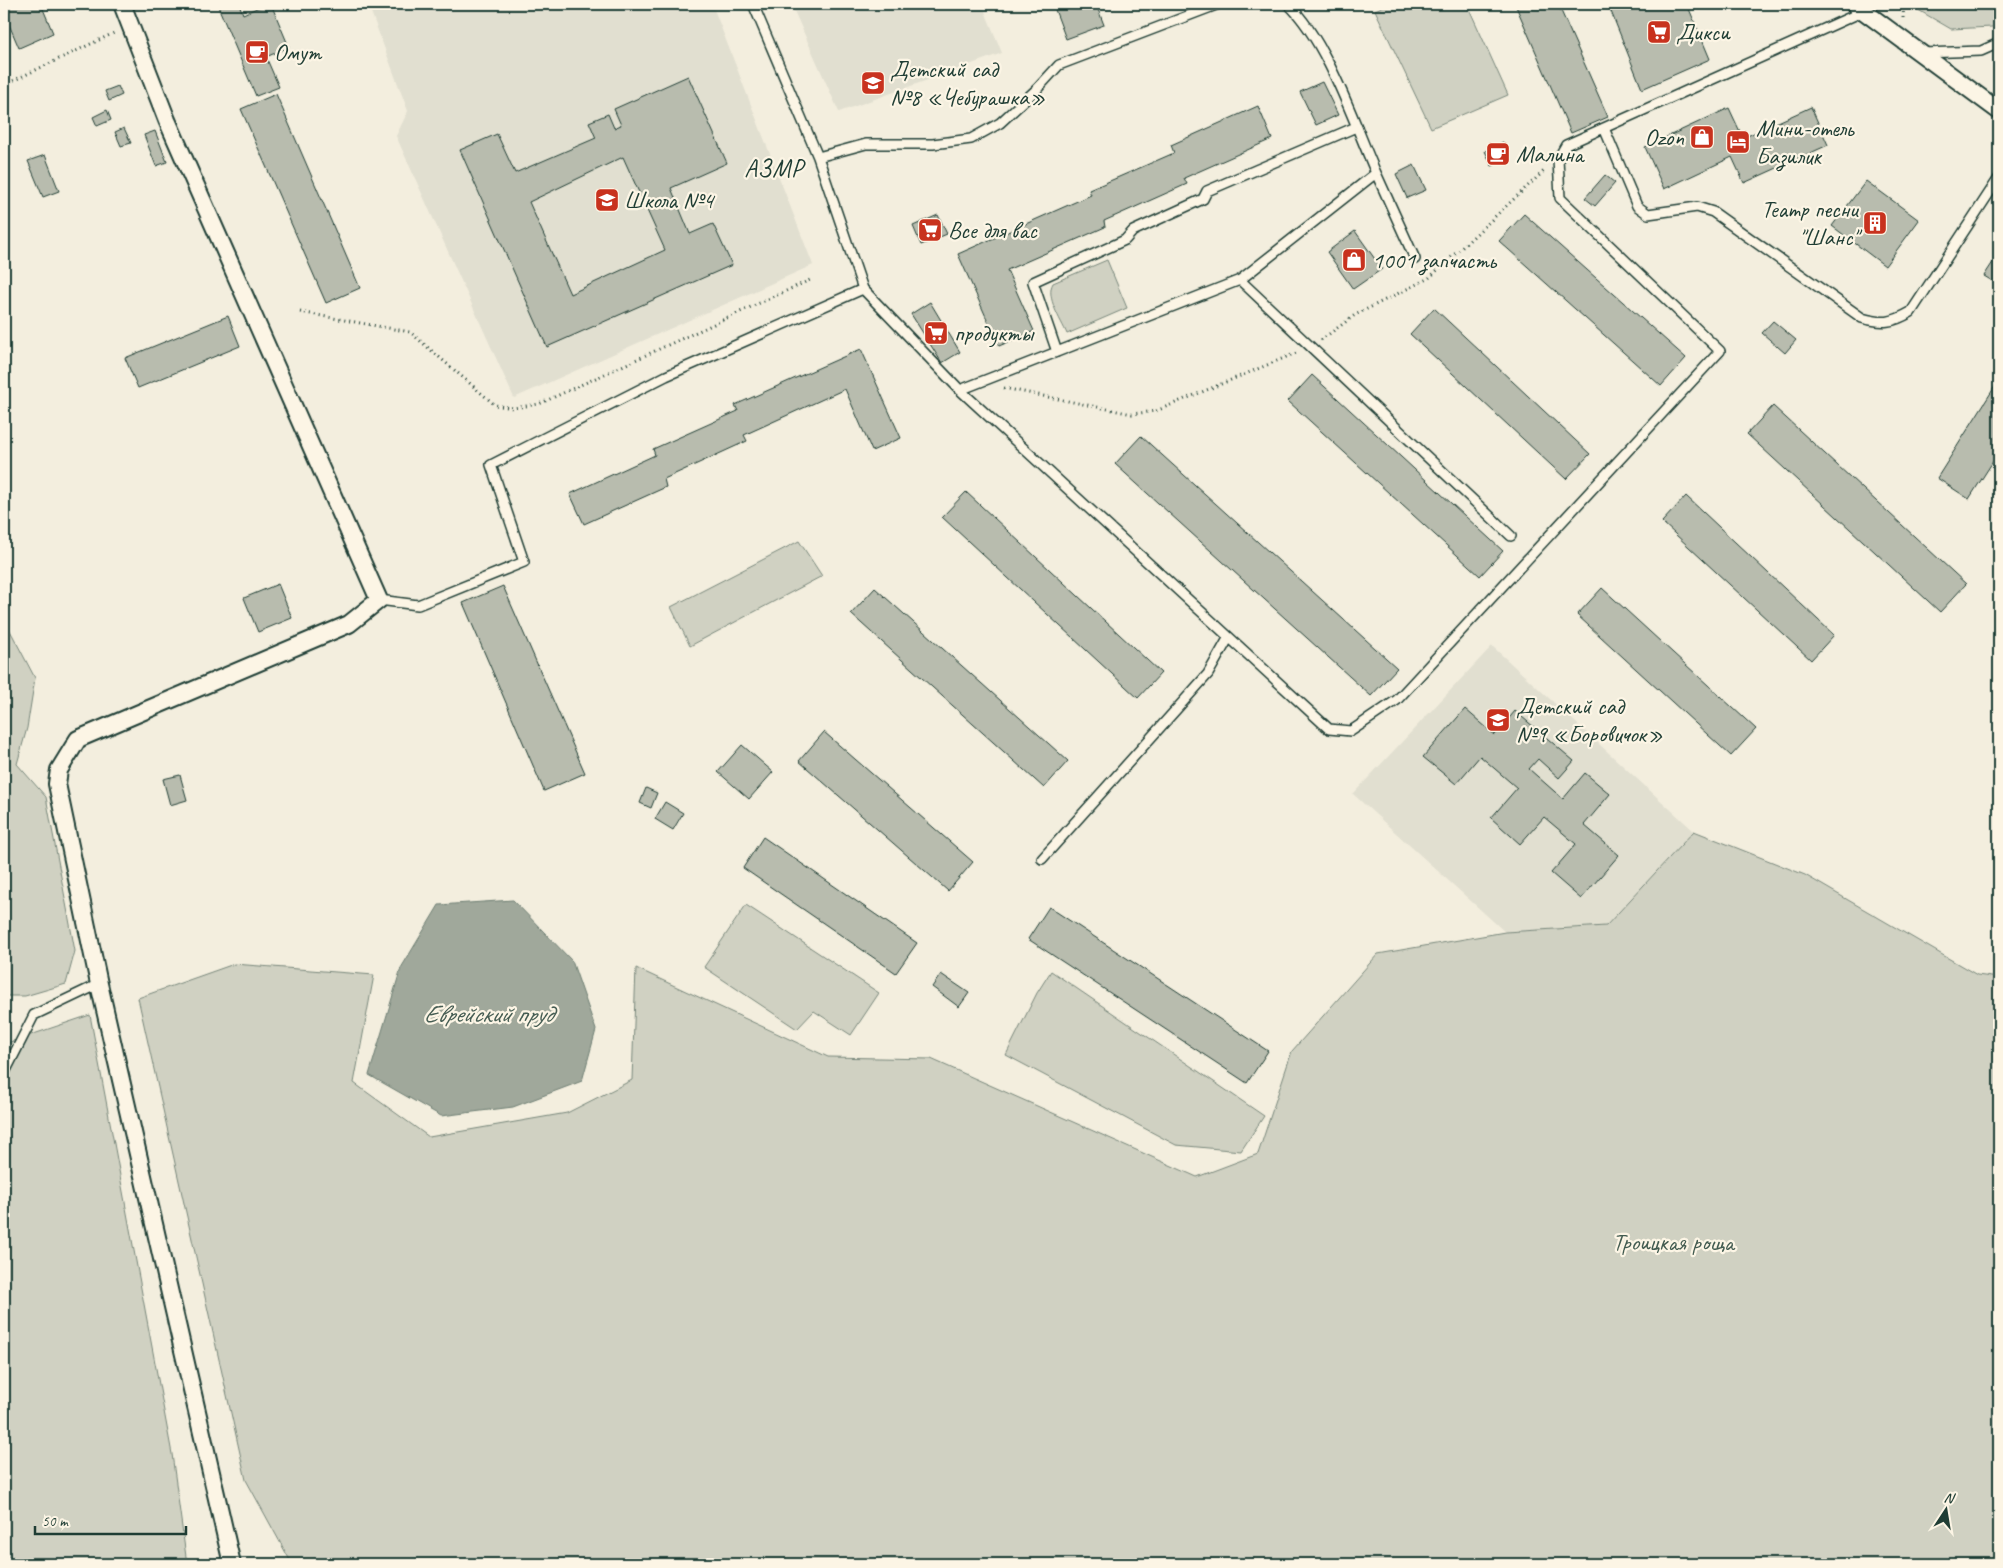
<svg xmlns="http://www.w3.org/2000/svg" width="2003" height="1568" viewBox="0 0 2003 1568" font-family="Caveat,sans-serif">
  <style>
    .built { fill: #e1dfd0 }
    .green { fill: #d0d1c2; stroke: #78877b }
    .water { fill: #a0a89b; stroke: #6c7d72 }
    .building { fill: #b8bcae; stroke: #1f3d34; fill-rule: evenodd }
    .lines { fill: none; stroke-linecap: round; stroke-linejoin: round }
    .lane-casing { stroke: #1f3d34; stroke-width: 12 }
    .street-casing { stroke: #1f3d34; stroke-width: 20 }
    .path { stroke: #1f3d34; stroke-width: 3; stroke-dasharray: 1 4; stroke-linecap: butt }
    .lane { stroke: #fcf5e5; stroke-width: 9 }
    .street { stroke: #fcf5e5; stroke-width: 16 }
    .labels { text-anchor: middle; stroke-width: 4.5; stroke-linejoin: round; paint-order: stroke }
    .poi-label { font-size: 24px; fill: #1f3d34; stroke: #fcf5e5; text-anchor: start }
    .park-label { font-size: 24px; fill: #425b50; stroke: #fcf5e5 }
    .neighbourhood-label { font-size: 25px; letter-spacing: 1px; fill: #1f3d34; stroke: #fcf5e5 }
    .water-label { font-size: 25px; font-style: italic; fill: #465d53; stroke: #fcf5e5 }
  </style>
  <rect width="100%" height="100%" fill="#f3eede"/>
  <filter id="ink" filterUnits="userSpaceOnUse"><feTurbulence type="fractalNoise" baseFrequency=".02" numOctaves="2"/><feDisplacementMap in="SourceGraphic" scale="10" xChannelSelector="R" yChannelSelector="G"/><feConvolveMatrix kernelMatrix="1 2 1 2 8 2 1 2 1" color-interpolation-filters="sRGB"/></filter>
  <g filter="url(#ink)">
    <path class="built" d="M368,4H712L813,265L514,398L396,136L408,111Z
      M791,4H982L1002,53L839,112Z
      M1492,646L1694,831L1606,926L1505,932L1353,794Z"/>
    <path class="green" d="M1389,4H1467L1508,95L1431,128L1375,10Z
      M1908,4H1999V24L1992,27L1951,29Z
      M1107,260L1127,308L1067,334C1061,320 1045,297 1053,283Z
      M799,541L822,576L690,646L671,607Z
      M4,619L35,678L27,728L17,764L46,797L75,951L66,984L25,996H4Z
      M1694,831L1805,875L1977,975L1999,978V1564H292L246,1480L138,998L234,964L374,975L354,1083L429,1137L567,1113L632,1080L636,968L828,1057L931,1059L1197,1177L1258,1154L1292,1051L1378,954L1505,932L1606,926Z
      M746,905L879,993L851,1035L814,1011L797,1029L704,967Z
      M1051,971L1264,1116L1241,1151L1176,1145L1006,1055L1037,993Z
      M90,1015L172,1454L187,1564H4V1044Z"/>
    <path class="water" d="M513,900L572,961L596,1030L582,1081L513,1107L441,1116L369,1075L401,968L439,905Z"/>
    <path class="building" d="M4,4H41L53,33L19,48L4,13Z
      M217,4H239L243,14L266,4H271L289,47L266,57L279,87L256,96Z
      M1061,4H1096L1104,25L1066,39L1054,7Z
      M1172,4H1187L1175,9Z
      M1515,4H1558L1608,117L1571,133Z
      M1608,4H1687L1710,59L1642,89Z
      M688,76L727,163L671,188L690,234L713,224L732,265L547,347L460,150L497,134L515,173L596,138L589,122L608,114L614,128L621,125L614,109ZM623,157L665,250L570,294L529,202Z
      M1322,82L1338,115L1316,125L1300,92Z
      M118,86L122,95L109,101L105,91Z
      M276,94L360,288L326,303L241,109Z
      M1258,106L1272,139L1184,178L1187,184L1104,221L1105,227L1007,270L1034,331L999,346L958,254L1091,195L1089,190L1174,153L1171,145Z
      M1811,107L1828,145L1744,183L1732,157L1664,189L1645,147L1729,108L1743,138Z
      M107,110L111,120L97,126L93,117Z
      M124,128L131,143L121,146L115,132Z
      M155,131L167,162L156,166L144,135Z
      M1503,142L1510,158L1492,166L1485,151Z
      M45,155L59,191L43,197L28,161Z
      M1414,165L1426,190L1407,198L1396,174Z
      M1605,175L1615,183L1595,206L1585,198Z
      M1866,181L1919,220L1885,266L1832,226Z
      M1524,214L1686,358L1661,386L1499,241Z
      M938,215L947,234L921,245L913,226Z
      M1355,231L1382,269L1353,289L1327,252Z
      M1999,253V285L1984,276Z
      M930,302L960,352L942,363L911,314Z
      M1434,308L1590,454L1566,479L1410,334Z
      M228,316L240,346L138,388L125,358Z
      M1773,321L1796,340L1785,353L1762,333Z
      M861,349L901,438L872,451L845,389L744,435L747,441L664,479L666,487L584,524L570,494L655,455L653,449L738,411L735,405Z
      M1312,375L1503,551L1480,576L1288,401Z
      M1999,380V452L1969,499L1937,478Z
      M1773,406L1966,584L1940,612L1747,434Z
      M1141,436L1397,668L1371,696L1115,464Z
      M966,492L1161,673L1138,698L942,517Z
      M1686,496L1834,635L1811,660L1662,522Z
      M278,584L292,618L258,632L244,598Z
      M503,586L585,773L544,791L463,603Z
      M875,588L1068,761L1044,788L851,614Z
      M1602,588L1756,729L1731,756L1577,615Z
      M1465,709L1495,735L1515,711L1574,761L1559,778L1538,759L1529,769L1563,799L1585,773L1610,794L1584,825L1619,855L1581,899L1551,873L1576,844L1544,817L1520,844L1491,818L1517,788L1480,756L1456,784L1423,757Z
      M824,732L973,862L948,891L799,761Z
      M742,745L773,772L749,799L718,772Z
      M180,775L187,800L170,805L163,779Z
      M646,788L657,793L651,808L640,803Z
      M665,802L683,813L673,830L655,819Z
      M763,837L917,943L896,973L743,868Z
      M1049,907L1268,1051L1247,1083L1028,939Z
      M941,974L969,993L959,1007L932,987Z"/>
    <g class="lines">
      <defs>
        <path id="lane" d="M753,4L818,157L863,289
          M1923,53L1981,51L1999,43
          M1604,128L1637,206L1648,214L1697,207L1713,212L1862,318C1883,324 1892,323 1911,312L1999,178
          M818,157L866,144H933L971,139L1000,123L1037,89L1059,65L1219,4
          M1376,173L1415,259
          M1240,280L1511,536
          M1057,352L1033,282L1125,240L1133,231L1203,199L1207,191L1356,127
          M960,390L1240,280L1376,173C1354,123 1327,41 1288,4
          M379,600L418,605L524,562L491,465L666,376L863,289L960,390L1329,729L1351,731L1397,700L1720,351L1560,198L1558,159L1566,145L1864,11
          M1042,859L1208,674L1229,637
          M4,1074L34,1015L99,984"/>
        <path id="street" d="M122,4L167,120L379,600L349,624L78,739L59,770L57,784L99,984L232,1564
          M1854,4L1999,111"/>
      </defs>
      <use href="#lane" class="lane-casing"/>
      <use href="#street" class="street-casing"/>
      <path class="path" d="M1903,18L1904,4
        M4,85L114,33
        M300,312L410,332L495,405L513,408L539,404L810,280
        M1321,340L1355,315L1429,278L1544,171
        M1004,388L1132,414L1156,411L1296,353"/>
      <use href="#lane" class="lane"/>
      <use href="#street" class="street"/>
    </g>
  </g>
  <defs>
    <symbol id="supermarket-square" viewBox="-11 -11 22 22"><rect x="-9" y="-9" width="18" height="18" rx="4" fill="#c8321e" stroke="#fcf5e5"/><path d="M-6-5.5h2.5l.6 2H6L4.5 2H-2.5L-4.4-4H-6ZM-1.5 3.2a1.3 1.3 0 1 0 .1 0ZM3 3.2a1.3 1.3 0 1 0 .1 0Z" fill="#fff"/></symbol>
    <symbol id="cafe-square" viewBox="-11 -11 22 22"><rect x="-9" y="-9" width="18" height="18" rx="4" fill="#c8321e" stroke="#fcf5e5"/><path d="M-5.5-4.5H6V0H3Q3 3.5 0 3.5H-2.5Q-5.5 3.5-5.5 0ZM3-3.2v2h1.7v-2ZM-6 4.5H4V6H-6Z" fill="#fff"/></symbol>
    <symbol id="school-square" viewBox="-11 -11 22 22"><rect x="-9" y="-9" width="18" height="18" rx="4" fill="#c8321e" stroke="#fcf5e5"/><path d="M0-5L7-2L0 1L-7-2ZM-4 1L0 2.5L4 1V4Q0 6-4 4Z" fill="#fff"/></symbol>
    <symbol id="shop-square" viewBox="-11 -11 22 22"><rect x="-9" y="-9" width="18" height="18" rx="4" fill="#c8321e" stroke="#fcf5e5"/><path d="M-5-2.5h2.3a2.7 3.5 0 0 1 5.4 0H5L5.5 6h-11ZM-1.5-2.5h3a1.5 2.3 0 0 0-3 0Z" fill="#fff"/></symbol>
    <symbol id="hotel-square" viewBox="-11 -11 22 22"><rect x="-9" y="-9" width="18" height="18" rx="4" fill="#c8321e" stroke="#fcf5e5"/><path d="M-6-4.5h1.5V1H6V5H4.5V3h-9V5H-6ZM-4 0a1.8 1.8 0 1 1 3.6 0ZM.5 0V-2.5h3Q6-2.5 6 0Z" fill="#fff"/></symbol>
    <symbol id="building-square" viewBox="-11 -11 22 22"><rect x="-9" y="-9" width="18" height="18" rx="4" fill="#c8321e" stroke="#fcf5e5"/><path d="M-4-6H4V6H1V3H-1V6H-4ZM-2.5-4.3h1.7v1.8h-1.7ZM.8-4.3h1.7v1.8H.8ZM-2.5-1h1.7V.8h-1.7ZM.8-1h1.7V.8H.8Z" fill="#fff"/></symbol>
  </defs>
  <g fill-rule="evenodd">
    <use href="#supermarket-square" x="1645" y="18" width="28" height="28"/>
    <use href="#cafe-square" x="243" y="38" width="28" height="28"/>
    <use href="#school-square" x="859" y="69" width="28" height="28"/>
    <use href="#shop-square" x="1688" y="123" width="28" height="28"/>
    <use href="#hotel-square" x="1724" y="128" width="28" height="28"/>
    <use href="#cafe-square" x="1484" y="140" width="28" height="28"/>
    <use href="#school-square" x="593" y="186" width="28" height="28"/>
    <use href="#building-square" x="1861" y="209" width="28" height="28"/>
    <use href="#supermarket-square" x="916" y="216" width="28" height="28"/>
    <use href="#shop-square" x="1340" y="246" width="28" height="28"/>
    <use href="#supermarket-square" x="922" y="319" width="28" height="28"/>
    <use href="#school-square" x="1484" y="706" width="28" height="28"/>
  </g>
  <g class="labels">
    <g class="poi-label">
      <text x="1676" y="40">Дикси</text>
      <text x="274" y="60">Омут</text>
      <text x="890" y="77">Детский сад<tspan x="890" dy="28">№8 «Чебурашка»</tspan></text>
      <text x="1756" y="136">Мини-отель<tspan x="1756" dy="28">Базилик</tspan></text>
      <text x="1684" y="145" text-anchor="end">Ozon</text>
      <text x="1516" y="162">Малина</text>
      <text x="624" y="208">Школа №4</text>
      <text x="1858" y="217" text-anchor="end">Театр песни<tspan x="1858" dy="28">"Шанс"</tspan></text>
      <text x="948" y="238">Все для вас</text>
      <text x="1372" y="268">1001 запчасть</text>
      <text x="954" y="341">продукты</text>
      <text x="1516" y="714">Детский сад<tspan x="1516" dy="28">№9 «Боровичок»</tspan></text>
    </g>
    <g class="park-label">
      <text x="1673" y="1250">Троицкая роща</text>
    </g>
    <g class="neighbourhood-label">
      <text x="774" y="177">АЗМР</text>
    </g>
    <g class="water-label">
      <text x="488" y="1022">Еврейский пруд</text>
    </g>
  </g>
  <rect width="2003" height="1568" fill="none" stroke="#fcf5e5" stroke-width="20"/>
  <rect x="10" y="10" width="1983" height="1548" fill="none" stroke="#1f3d34" stroke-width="2" filter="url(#ink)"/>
  <g transform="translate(1946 1510) rotate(12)" stroke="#fcf5e5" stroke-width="4" paint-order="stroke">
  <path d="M0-4L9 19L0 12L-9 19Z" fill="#1f3d34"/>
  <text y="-8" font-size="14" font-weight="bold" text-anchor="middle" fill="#1f3d34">N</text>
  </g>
  <path d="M35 1526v8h151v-8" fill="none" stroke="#1f3d34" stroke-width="2.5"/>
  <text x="42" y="1526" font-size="15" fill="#1f3d34" stroke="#fcf5e5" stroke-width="4" paint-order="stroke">50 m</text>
</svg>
